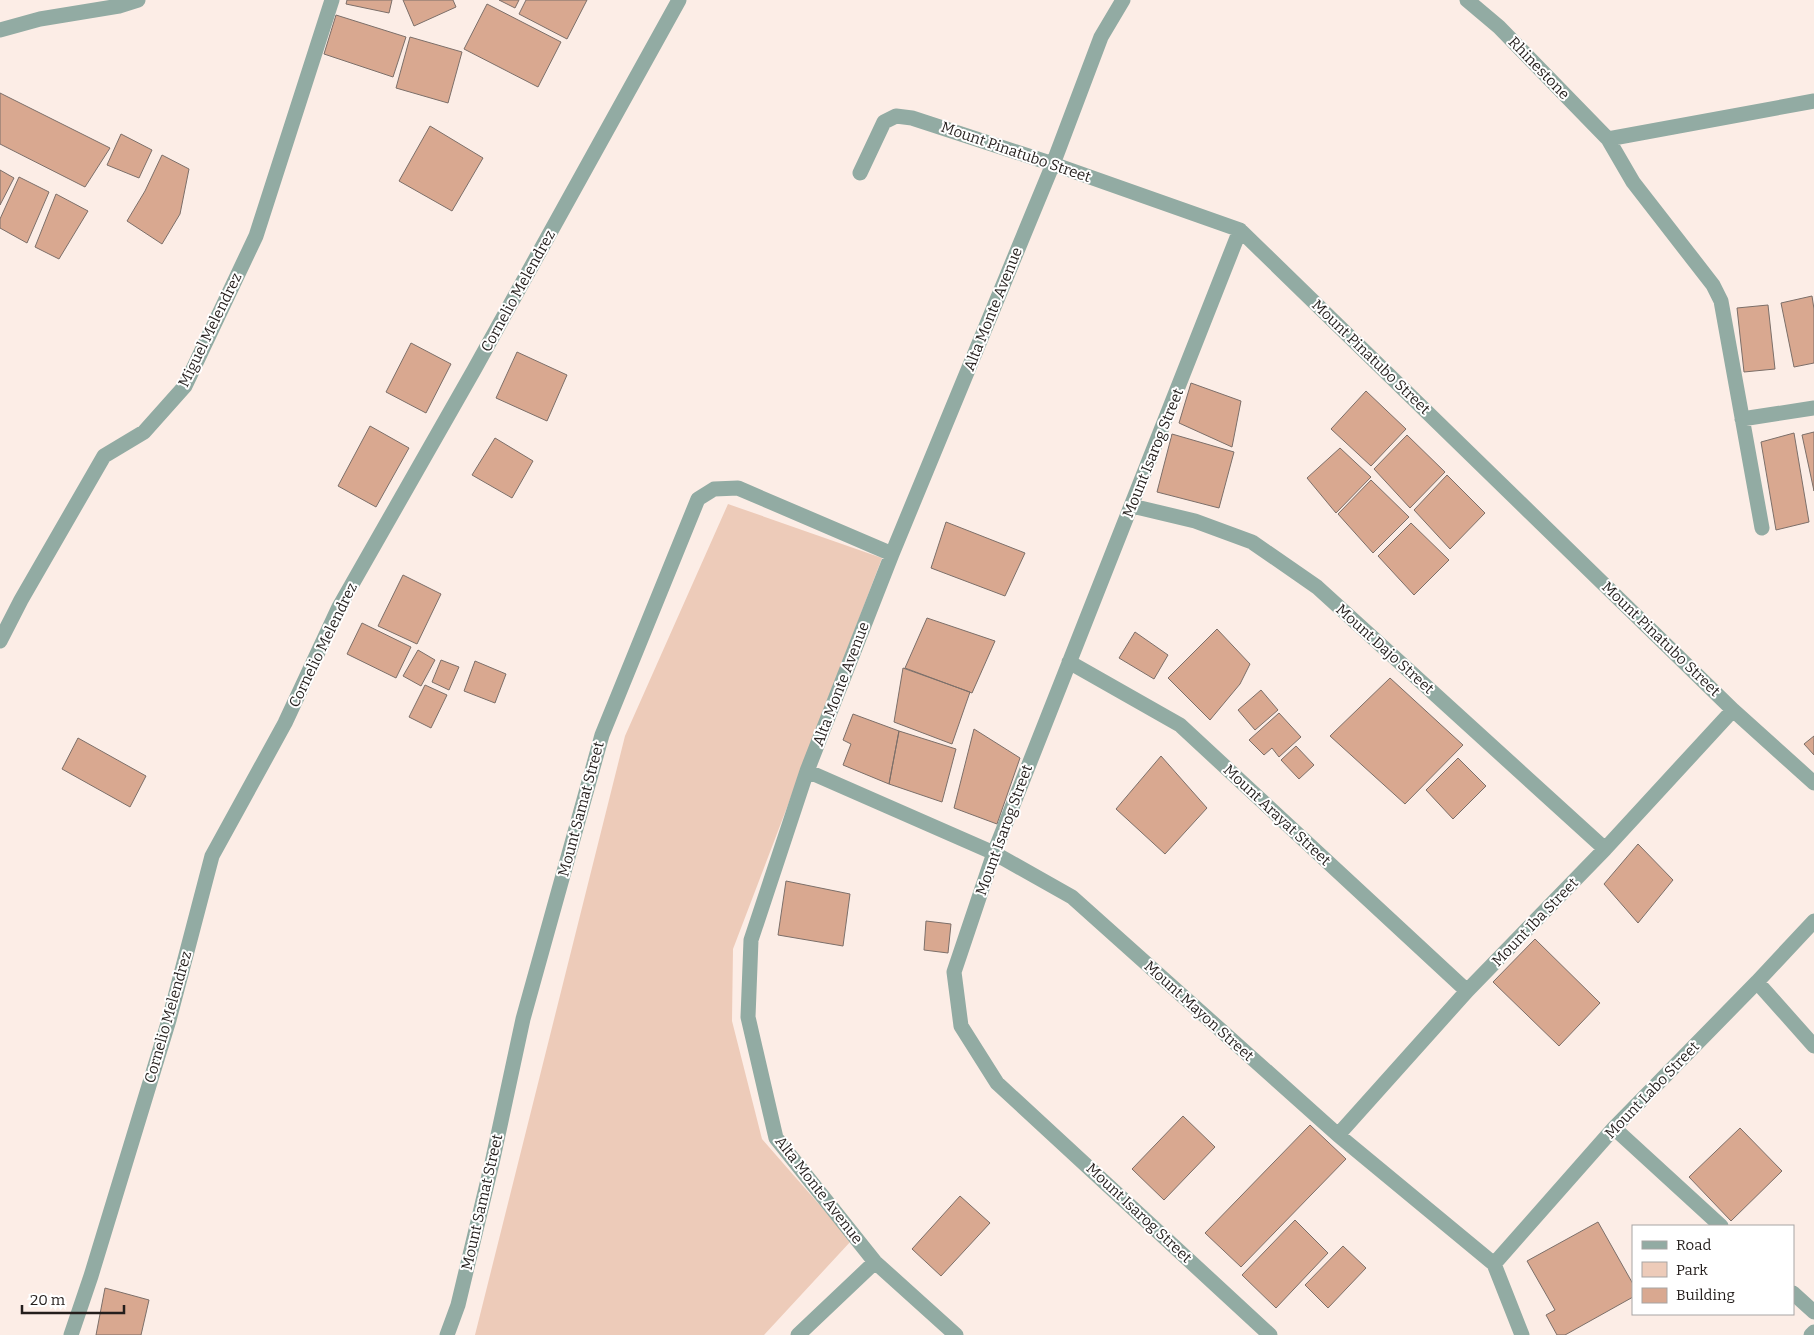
<svg xmlns="http://www.w3.org/2000/svg" width="1814" height="1335" viewBox="0 0 1814 1335" font-family="Bitter,serif">
  <style>
    .green { fill: #edcbb9 }
    .building { fill: #d9a890; stroke: #7c6f69 }
    .lines { fill: none; stroke-linecap: round; stroke-linejoin: round }
    .street { stroke: #92aba3; stroke-width: 15 }
    .labels { text-anchor: middle; stroke-width: 4; stroke-linejoin: round; paint-order: stroke }
    .street-label { font-size: 15px; fill: #241e1c; stroke: #fff }
  </style>
  <rect width="100%" height="100%" fill="#fcede6"/>
  <path class="green" d="M728,504L882,558L733,949L732,1021L762,1139L851,1241L764,1335H475L625,736Z"/>
  <path class="building" d="M347,0H392L389,13L346,4Z
    M403,0H453L456,7L414,26Z
    M499,0H519L515,8Z
    M526,0H587L567,39L519,14Z
    M487,4L561,42L538,87L464,49Z
    M336,15L406,37L393,77L324,54Z
    M410,37L462,52L448,103L396,88Z
    M0,93L110,148L85,187L0,144Z
    M430,126L483,158L452,211L399,181Z
    M121,134L152,150L139,178L107,165Z
    M162,155L189,169L180,214L162,244L127,221L145,191Z
    M0,170L14,178L0,205Z
    M19,177L49,192L27,243L0,228V219Z
    M56,194L88,211L59,259L35,247Z
    M1812,296L1814,309V363L1794,367L1781,303Z
    M1768,305L1775,369L1744,372L1737,308Z
    M411,343L451,364L426,413L386,392Z
    M517,352L567,375L547,421L496,398Z
    M1191,383L1241,401L1232,447L1179,423Z
    M1366,391L1406,429L1371,466L1331,429Z
    M370,426L409,448L376,507L338,486Z
    M1814,432V491L1802,435Z
    M1794,433L1809,522L1776,530L1761,442Z
    M1172,434L1234,452L1219,508L1157,492Z
    M1407,435L1445,472L1410,508L1374,469Z
    M495,438L533,461L512,498L472,475Z
    M1340,448L1371,477L1336,513L1307,478Z
    M1447,475L1485,513L1450,549L1414,510Z
    M1371,480L1409,517L1373,553L1338,514Z
    M946,522L1025,553L1005,596L931,568Z
    M1411,523L1449,560L1414,595L1378,556Z
    M403,575L441,594L417,644L378,626Z
    M927,618L995,641L972,693L905,668Z
    M362,623L411,647L396,678L347,654Z
    M1217,629L1250,664L1240,684L1210,720L1168,678Z
    M1135,632L1168,655L1154,679L1119,658Z
    M418,650L435,660L421,686L403,676Z
    M441,660L459,667L449,690L432,682Z
    M475,661L506,674L495,703L464,691Z
    M903,668L970,692L952,744L894,722Z
    M1390,678L1463,745L1405,804L1330,736Z
    M425,685L447,695L431,728L409,717Z
    M1261,690L1278,710L1255,730L1238,710Z
    M1279,713L1301,737L1279,757L1272,748L1264,755L1249,740Z
    M853,714L899,731L889,784L843,765L851,744L843,740Z
    M974,729L1020,758L997,824L954,808Z
    M899,731L956,749L942,802L889,784Z
    M1814,736V755L1804,744Z
    M78,738L146,776L130,807L62,769Z
    M1296,746L1314,765L1299,779L1281,760Z
    M1161,756L1207,808L1165,854L1116,809Z
    M1458,758L1486,786L1453,819L1426,790Z
    M1638,844L1673,880L1638,923L1604,884Z
    M786,881L850,894L843,946L778,935Z
    M926,921L951,924L948,953L924,950Z
    M1535,939L1600,1003L1559,1046L1493,982Z
    M1183,1116L1215,1147L1164,1200L1132,1169Z
    M1310,1125L1346,1159L1241,1267L1205,1233Z
    M1740,1128L1782,1171L1731,1221L1689,1177Z
    M960,1196L990,1223L941,1276L912,1249Z
    M1295,1220L1328,1253L1276,1308L1242,1275Z
    M1598,1222L1633,1284V1297L1565,1335H1557L1546,1315L1555,1310L1527,1261Z
    M1343,1246L1366,1268L1328,1308L1305,1285Z
    M105,1288L149,1300L141,1335H96Z"/>
  <g class="lines">
    <path class="street" d="M1467,0L1499,27L1608,139L1633,182L1713,285L1721,301L1762,528
      M0,30L40,19L119,6L138,0
      M1608,139L1814,101
      M860,173L884,122L896,116L912,118L1053,164L1240,230L1733,710L1814,783
      M1240,230L994,853L954,972L961,1026L997,1083L1270,1335
      M1742,419L1814,408
      M1132,506L1195,521L1252,542L1317,587L1605,849
      M0,641L21,600L104,456L144,432L185,386L256,236L332,0
      M1069,662L1180,725L1467,991
      M807,771L994,853L1072,897L1338,1135L1494,1264L1522,1335
      M1757,982L1814,1046
      M1614,1128L1721,1226
      M1338,1135L1467,991L1605,849L1733,710
      M1494,1264L1614,1128L1757,982L1814,921
      M1793,1293L1814,1312
      M71,1335L91,1276L169,1020L212,856L285,723L339,607L474,370L679,0
      M447,1335L458,1305L492,1163L523,1019L602,735L698,499L714,489L738,488L892,554
      M798,1335L875,1262
      M956,1335L875,1262L776,1138L748,1017L751,940L807,771L892,554L1053,164L1101,37L1123,0
      M1811,1335L1814,1332"/>
  </g>
  <g class="labels">
    <g class="street-label">
      <text transform="translate(1539 68) rotate(46)" y="5">Rhinestone</text>
      <text transform="translate(1016 152) rotate(19)" y="5">Mount Pinatubo Street</text>
      <text transform="translate(518 291) rotate(-61)" y="5">Cornelio Melendrez</text>
      <text transform="translate(993 309) rotate(-68)" y="5">Alta Monte Avenue</text>
      <text transform="translate(210 330) rotate(-64)" y="5">Miguel Melendrez</text>
      <text transform="translate(1371 357) rotate(44)" y="5">Mount Pinatubo Street</text>
      <text transform="translate(1153 453) rotate(-68)" y="5">Mount Isarog Street</text>
      <text transform="translate(1661 639) rotate(44)" y="5">Mount Pinatubo Street</text>
      <text transform="translate(323 645) rotate(-64)" y="5">Cornelio Melendrez</text>
      <text transform="translate(1385 649) rotate(42)" y="5">Mount Dajo Street</text>
      <text transform="translate(841 684) rotate(-69)" y="5">Alta Monte Avenue</text>
      <text transform="translate(581 809) rotate(-75)" y="5">Mount Samat Street</text>
      <text transform="translate(1277 815) rotate(43)" y="5">Mount Arayat Street</text>
      <text transform="translate(1004 830) rotate(-70)" y="5">Mount Isarog Street</text>
      <text transform="translate(1535 922) rotate(-46)" y="5">Mount Iba Street</text>
      <text transform="translate(1199 1011) rotate(42)" y="5">Mount Mayon Street</text>
      <text transform="translate(168 1017) rotate(-74)" y="5">Cornelio Melendrez</text>
      <text transform="translate(1652 1090) rotate(-46)" y="5">Mount Labo Street</text>
      <text transform="translate(819 1190) rotate(52)" y="5">Alta Monte Avenue</text>
      <text transform="translate(482 1202) rotate(-77)" y="5">Mount Samat Street</text>
      <text transform="translate(1139 1213) rotate(43)" y="5">Mount Isarog Street</text>
    </g>
  </g>
  <rect x="1632" y="1225" width="162" height="90" fill="#ffffff" stroke="#a7a5a4"/>
  <rect x="1642" y="1241" width="25" height="8" fill="#92aba3" stroke="#a7a5a4"/>
  <text x="1676" y="1250" font-size="15" fill="#241e1c">Road</text>
  <rect x="1642" y="1262" width="25" height="15" fill="#edcbb9" stroke="#a7a5a4"/>
  <text x="1676" y="1275" font-size="15" fill="#241e1c">Park</text>
  <rect x="1642" y="1288" width="25" height="15" fill="#d9a890" stroke="#a7a5a4"/>
  <text x="1676" y="1300" font-size="15" fill="#241e1c">Building</text>
  <path d="M22 1305v8h102v-8" fill="none" stroke="#241e1c" stroke-width="2.5"/>
  <text x="30" y="1305" font-size="15" fill="#241e1c" stroke="#ffffff" stroke-width="4" paint-order="stroke">20 m</text>
</svg>
